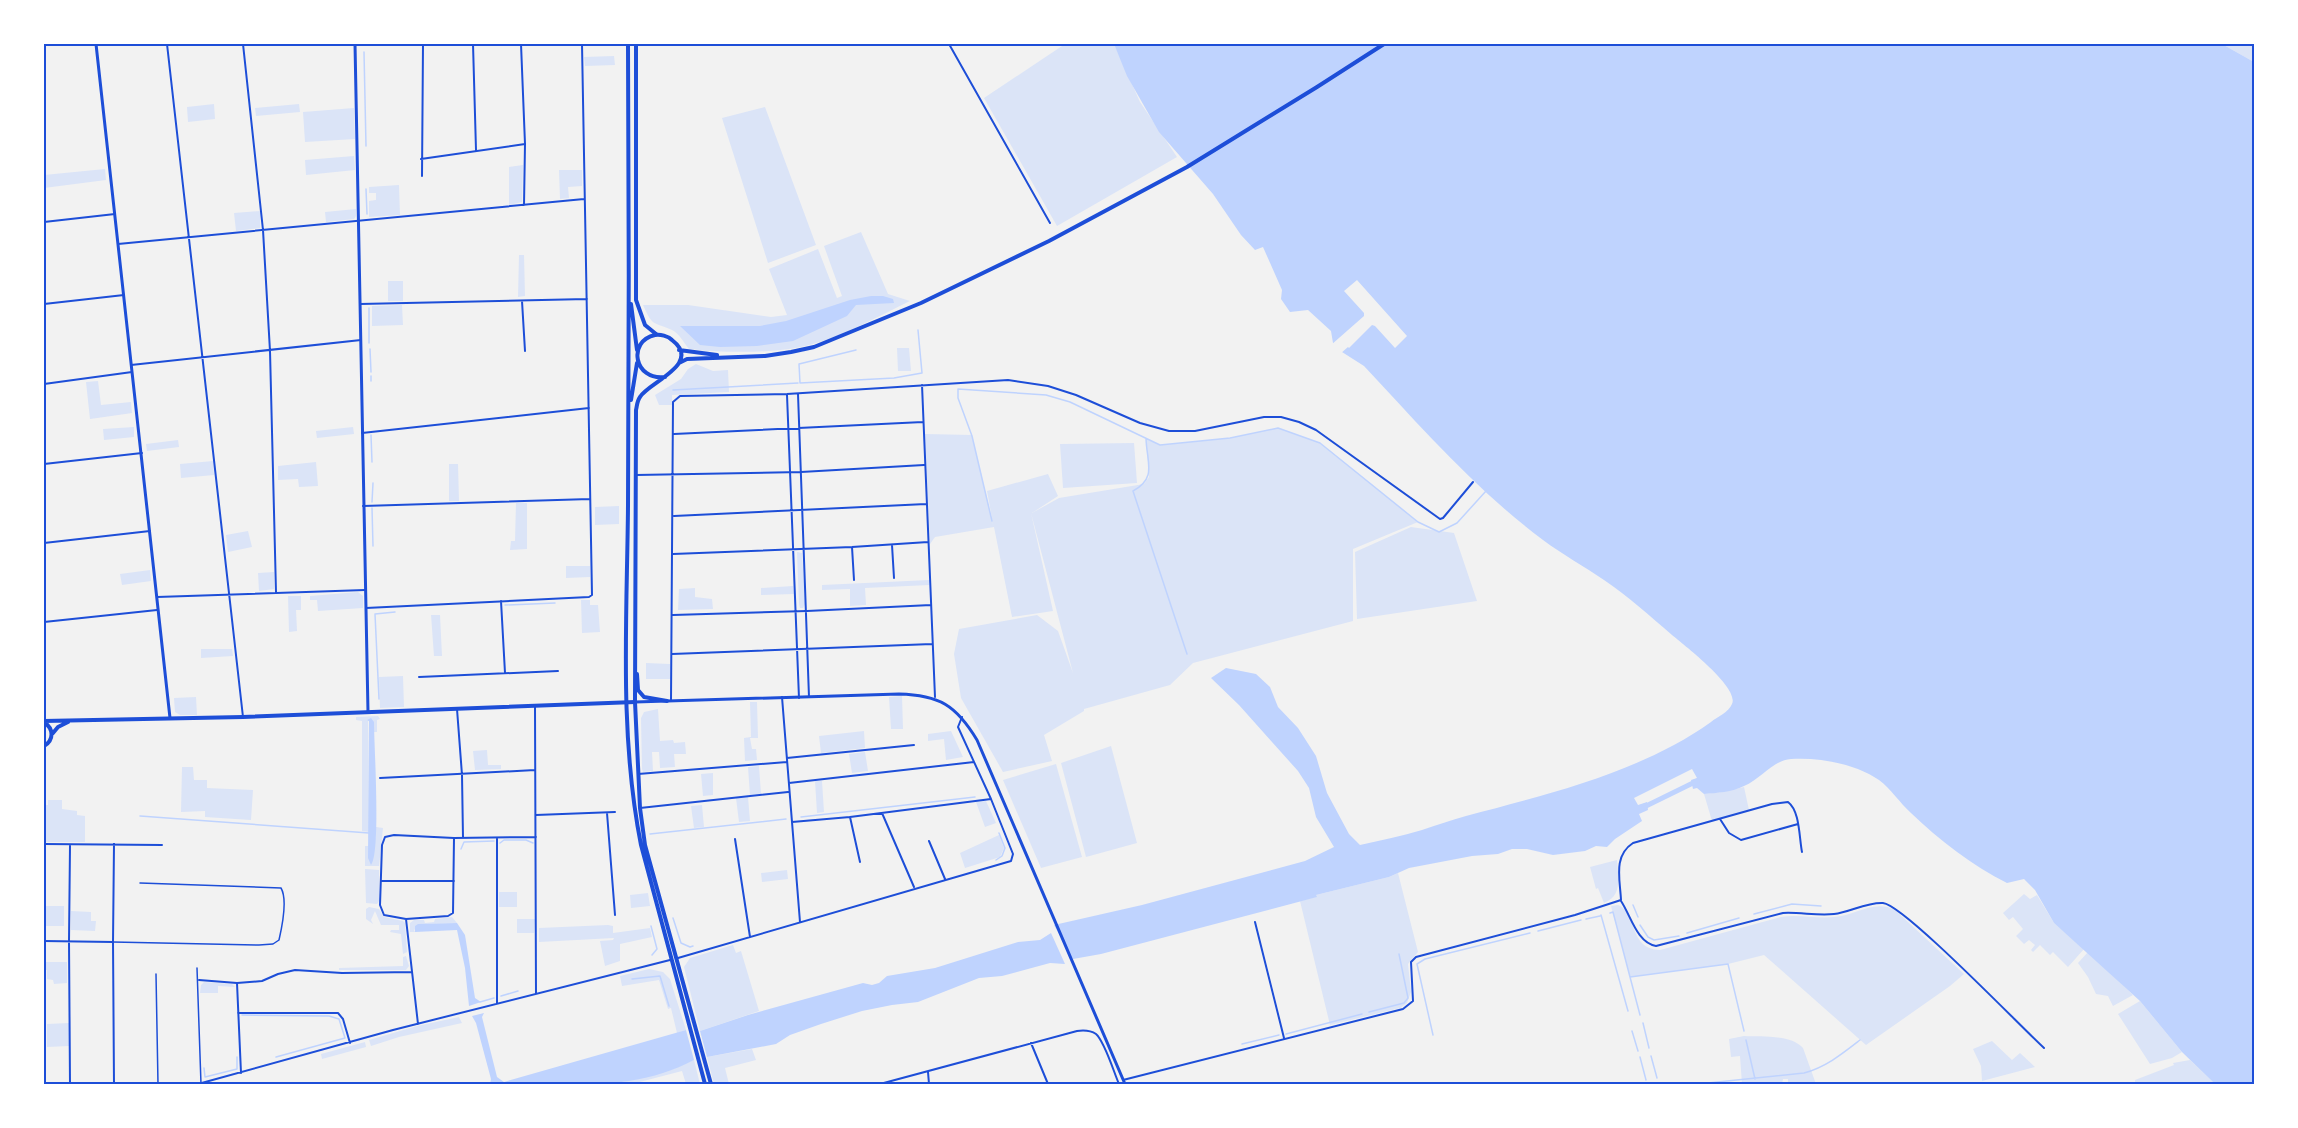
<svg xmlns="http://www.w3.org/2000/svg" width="2298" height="1128" viewBox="0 0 2298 1128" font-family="Commissioner,sans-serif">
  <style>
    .green { fill: #dbe4f7 }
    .water { fill: #bfd3fe }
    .pier { fill: #f2f2f2 }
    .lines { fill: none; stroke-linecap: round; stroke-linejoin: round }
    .stream { stroke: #bfd3fe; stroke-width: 1.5 }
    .canal { stroke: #bfd3fe; stroke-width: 5 }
    .service { stroke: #1d4ed8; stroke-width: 1.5 }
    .minor { stroke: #1d4ed8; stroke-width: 2 }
    .tertiary { stroke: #1d4ed8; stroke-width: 3 }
    .secondary { stroke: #1d4ed8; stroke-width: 4 }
    .primary { stroke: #1d4ed8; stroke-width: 4 }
    .neatline { fill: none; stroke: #1d4ed8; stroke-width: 2 }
  </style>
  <rect width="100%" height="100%" fill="#f2f2f2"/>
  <path class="green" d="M1065,44H1114L1140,102L1177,157L1057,226L984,98Z
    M2222,44H2254V62Z
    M614,56L615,65L585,66L584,57Z
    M214,104L215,119L188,122L187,107Z
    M299,104L300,112L256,116L255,108Z
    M765,107L816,245L768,263L722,118Z
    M354,108L355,139L305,142L303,112Z
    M354,156L355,170L306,175L305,160Z
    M523,165L522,202L509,205V167Z
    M105,169L106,180L44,188V175Z
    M559,170H582V186L568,187L569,198L560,199Z
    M399,185L400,215L369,217V201L376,200V193H369V187Z
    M356,209V216L354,219L326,222L325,212Z
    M260,211V228L236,231L234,213Z
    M861,232L888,294L910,301C879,316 847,334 813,344C779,354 725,353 689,349C684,343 679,333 672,330C652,321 653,327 643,305H688L771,317L787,315L769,269L818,249L837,298L842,296L824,246Z
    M519,255H524L525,296L518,297Z
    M388,281H403V301H388Z
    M402,305L403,325L372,326V306Z
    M897,348H909L911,371H898Z
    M696,364L713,371L728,370L729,392L672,395V405H659L655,395L681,379L688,369Z
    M98,381L101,405L131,402L132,413L90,419L86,382Z
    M134,427V437L104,440L103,429Z
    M353,427L354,434L317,438L316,431Z
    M1278,428L1320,443L1418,522L1353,549V621L1193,663L1170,685L1084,709V711L1044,735L1052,761L1003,772L961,698L954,654L959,629L1037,615L1058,631L1073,673L1031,513L1053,611L1012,617L994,527L935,537L930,544L925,434L972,435L993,524L987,491L1048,474L1058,496L1032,513L1059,498L1144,484L1149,477L1146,439L1161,445L1230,438Z
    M178,440L179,447L147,451L146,444Z
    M1134,443L1137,483L1063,488L1060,444Z
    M213,461L214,475L181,478L180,464Z
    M316,462L318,486L299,487L298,479L278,480V466Z
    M449,464H458L459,501H449Z
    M516,503H527V549L510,550L511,541H515Z
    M619,506V524L595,525V507Z
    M1411,527L1454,533L1477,601L1357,619L1355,552Z
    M248,531L252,547L228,552L226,535Z
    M797,552L802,553L805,604L803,608H800L799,604Z
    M566,566H590V577L566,578Z
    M150,570L151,581L122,585L120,574Z
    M274,572V589L259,591L258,573Z
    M929,580V585L865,588L866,605L850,606V589L822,590V585Z
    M793,586L794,594L761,595V588Z
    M695,588V597L712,599L713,609L678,610L679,589Z
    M358,592L363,596V608L318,611L317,600H310V596Z
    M288,596H301V610H296L297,631L289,632Z
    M581,600H590V605H598L600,632L582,633Z
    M431,615H440L442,656H434Z
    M201,649H232L233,656L201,658Z
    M646,663L670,664V679H646Z
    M403,676L404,707L380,708L379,677Z
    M902,696L903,729H891L889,697Z
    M196,697L197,715H180L175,712L174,698Z
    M750,702H757L758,738H750L752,749H756L757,760L745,761L744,738L751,737Z
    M658,709L660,741L673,740L674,743L685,742L686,754H674L675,767L660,768L659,752H652L653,771L643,772L642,769L641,718L644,712Z
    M378,716L380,719L377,720V732H374V722L368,721L369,832L362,831V721L356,720V717Z
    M864,731L865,748L821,753L819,736Z
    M951,731L963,757L946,760L944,739L928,741V734Z
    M1111,746L1137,843L1086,857L1061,763Z
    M487,750L488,765H501V769L475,770L473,751Z
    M865,752L868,771L852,773L849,754Z
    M1056,764L1082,857L1041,868L1003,780Z
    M759,766L761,794L750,795L748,767Z
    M182,767H193L194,780H207V788L253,790L251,820L205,817V811L181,812Z
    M713,773V795L703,796L701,774Z
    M815,781H822L824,812L817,813Z
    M1744,787L1749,810L1712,821L1704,794L1722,792Z
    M748,797L750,821L739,822L736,798Z
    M48,800H62V809L77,811V815L85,816V842H44V805H48Z
    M986,801L996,823L985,827L976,802Z
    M702,805L704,827L694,828L691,806Z
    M376,827L383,828L379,866H365V846H369L368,858L376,836Z
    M999,835L1004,848L1000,857L965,868L960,853Z
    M1617,860C1618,876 1623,896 1604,903L1598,888L1596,889L1590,867Z
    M365,869L379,870V901L377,904L366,903Z
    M787,870L788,879L762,882L761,873Z
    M1398,873L1418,952L1408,964L1411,992L1407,1003L1400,1008L1330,1025L1300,901L1316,897V895L1389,877Z
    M499,892H517V907H499Z
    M648,893L650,906L631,908L630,895Z
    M2024,894L2030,899L2037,895L2054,923L2084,949L2068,967L2053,952L2050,955L2040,945L2033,952L2031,950L2035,945L2029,940L2024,944L2016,936L2023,929L2013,917L2009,920L2003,913Z
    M1618,905C1638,913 1628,949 1660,950L1781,917C1799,914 1816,919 1834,917C1855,916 1874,899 1895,910L1964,974L1950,986L1866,1045L1764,955L1728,964L1630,977L1611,906Z
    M46,906H64V926H46Z
    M369,907L379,909L384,917L403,921L405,923L407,952L403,954L401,934L390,932L391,930H399V925H381L375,911L371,920L373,924L366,919V909Z
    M71,911L91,912V921H96L95,931L71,930Z
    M452,917L457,923L423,924L414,930L415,932H410V923L414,920H424L425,923L434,922L435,919Z
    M517,919H535L534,933H517Z
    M608,925L613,926V933L650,928L652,937L620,944V961L605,966L600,941L613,940L614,938L539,942V928Z
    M733,945L736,953L741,951L759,1011L700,1031L684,967L690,958Z
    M2088,952L2133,995L2113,1006L2108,996L2096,994L2088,977L2078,963Z
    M406,956L409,966L406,970H339V968L403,966V957Z
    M44,962H67V983L54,984L53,980L47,979V970H44Z
    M649,969L663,972L670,979L686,1030L677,1033L671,1008L668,1009L659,980L622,986L620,976Z
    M204,982L232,984L235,987L218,986V993H200L201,985Z
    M2140,1001L2182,1052L2172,1058L2150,1064L2118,1014Z
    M459,1017L462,1023L399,1037L371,1046L369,1040L417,1026Z
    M69,1023V1046L47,1047V1024Z
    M1744,1036C1760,1037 1791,1034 1803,1048L1816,1084H1788V1079H1783L1782,1084H1742L1740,1056L1731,1057L1729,1039Z
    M1992,1041L2012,1060L2020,1053L2035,1067L1982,1081L1981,1066L1973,1049Z
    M365,1042L366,1047L322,1059L321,1054Z
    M752,1049L756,1060L725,1068L729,1084H714L707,1057Z
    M694,1060L700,1084H686L682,1071L632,1084H619L618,1083L673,1069Z
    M2190,1060L2215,1084H2135V1080L2174,1065L2173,1063Z"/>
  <path class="water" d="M1114,44H2222L2254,62V1084H2215L2182,1052L2140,1001L2054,923L2035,890L2024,879L2007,883C1973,866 1939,840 1911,813C1900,803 1891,789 1879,780C1856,764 1819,757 1791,759C1773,760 1761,779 1744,786C1732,792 1717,793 1704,794L1697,788L1693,789L1691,780L1697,778L1692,769L1634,798L1638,805L1647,802L1648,810L1639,814L1642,821L1615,839L1607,847L1596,846L1585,851L1553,855L1527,849H1512L1498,854L1472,856L1409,868L1389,877L1316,895L1317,897L1101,954L1073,959L1054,925L1142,905L1305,861L1334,847L1316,817L1309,788L1298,771L1239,705L1211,678L1226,668L1256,674L1270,687L1278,707L1298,728L1316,756L1327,793L1349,834L1360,845C1381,840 1402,836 1422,830C1437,825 1451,820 1466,816C1549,794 1641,772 1711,722C1717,717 1729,712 1732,704C1740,688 1684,645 1672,635C1650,616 1628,596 1604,580C1584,566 1563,555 1543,540C1476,490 1421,427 1364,366L1342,352L1333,343L1331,331L1308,310L1290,312L1281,299L1282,290L1263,247L1255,250L1241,235L1213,194L1159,132L1127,76Z
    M871,296H883L893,299L894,303L856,305L847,316L793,341L757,346L720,347L700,345L680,326H760L786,321L850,300Z
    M371,718L374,722C374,745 381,853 371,865L368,858L369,721L367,720Z
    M457,923L465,935L475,998L481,1002L469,1006L465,968L457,930L415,932V926L418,924Z
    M1051,933L1065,964L1050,963L1002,976L979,978L918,1002L892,1005L862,1011L821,1024L790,1035L776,1044L707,1057L700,1031L748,1015L863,983L872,985L879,983L887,976L935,968L1018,942L1040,940Z
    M484,1013L482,1017L497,1077L504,1082L686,1030L694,1060C632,1093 557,1085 490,1084L491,1079L476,1023L472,1016Z"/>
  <path class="pier" d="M1357,280L1407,336L1395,348L1375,326L1372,325L1349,348L1348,347L1340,354L1331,345L1364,316V313L1344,291Z"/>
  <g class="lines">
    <path class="stream" d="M364,52L366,146
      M366,189L367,214
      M369,308V343
      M370,349L371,372
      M856,350L799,364L800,383L894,378L922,373L918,330
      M371,376V381
      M673,390L798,383
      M371,435L372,462
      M972,436L958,398V389L1046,395L1070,402L1160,445L1230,438L1278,428L1320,443L1418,522L1439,532L1457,523L1486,491
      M972,436L992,521
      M1146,439C1147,463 1157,478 1133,491L1187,654
      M372,502L373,483
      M372,508L373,546
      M505,605L555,603
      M379,699L375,614L395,612
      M140,816L369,833
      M801,817L975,797
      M650,834L786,819
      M500,843L504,840H526L533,843
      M461,849L464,842L494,841
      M996,860L1002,856L1005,848L999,833
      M1633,905L1638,917
      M1610,913L1613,912L1630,977
      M1754,914L1792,904L1821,906
      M1601,915L1628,1011
      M673,918L681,943L690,947L693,946
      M1586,919L1600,916
      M1640,925L1648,937L1654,940L1679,936
      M651,926L657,949L652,955
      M1538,931L1581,920
      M1687,933L1739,918
      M632,979L660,976L669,1006
      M501,996L518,991
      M480,1002L494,998
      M1369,1012L1404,1003L1408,998L1399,954
      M242,1015L329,1016L339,1019L345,1038L276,1057
      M1640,1015L1630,977L1728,964L1744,1031
      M1643,1023L1649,1048
      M1632,1031L1638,1051
      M1286,1034L1362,1014
      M1433,1035L1417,964L1425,959L1530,933
      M1746,1040L1755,1079
      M1242,1044L1279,1035
      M1651,1056L1657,1078
      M1640,1057L1646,1080
      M204,1068L205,1077L237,1069V1057
      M1698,1084L1804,1073C1826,1067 1842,1054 1860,1040"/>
    <path class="canal" d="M1644,807L1697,781"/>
    <path class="service" d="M113,942L259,945L273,944L279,940C282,927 288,900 281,888L140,883
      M197,968L201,1084
      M156,974L158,1084"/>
    <path class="minor" d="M167,44L243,717
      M243,44L263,230L270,351L276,592
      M473,44L476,150
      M521,44L525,144L524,205
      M949,44L1050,223
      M421,159L525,144
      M422,176L423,44
      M44,222L115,214
      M118,244L584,199
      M522,301L525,351
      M44,304L124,295
      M360,304L587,299
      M131,365L361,340
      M44,384L132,372
      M922,385L935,697
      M798,394L809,697
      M787,395L799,698
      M362,433L589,408
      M674,434L923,422
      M44,464L142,453
      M636,475L801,472L924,465
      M363,506L590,499
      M674,516L926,504
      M44,543L150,531
      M892,545L894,578
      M852,547L854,580
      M673,554L852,547L928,542
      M157,597L365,590
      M501,601L505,673
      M366,608L589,597L592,595L582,44
      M673,615L807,611L931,605
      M44,622L157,610
      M672,654L932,644
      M419,677L558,671
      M782,697L800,922
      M671,701L673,402L680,396L787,394L1008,380L1048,386L1076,395L1140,423L1169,431H1195L1264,417H1281L1299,422L1316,430L1440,519L1443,518L1473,482
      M535,707L536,993
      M457,709L462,775L463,838
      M787,758L914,745
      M638,774L787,762
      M380,778L535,770
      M789,783L974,762
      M640,808L788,792
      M607,813L615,915
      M882,813L914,887
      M536,815L615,812
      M850,817L860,862
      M1720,819L1729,833L1741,840L1798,824
      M792,822L850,817L991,799
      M454,838L453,913L448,916L406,919L384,915L380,905L382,845L385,837L394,835L454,838L536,837
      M735,839L750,937
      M929,841L945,879
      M44,844L162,845
      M70,846L69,941L70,1084
      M382,881H454
      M1621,900C1620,879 1613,856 1633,843L1772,804L1788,802C1800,811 1799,837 1802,852
      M1621,901C1631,916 1637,943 1656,946L1783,913C1800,912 1818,916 1834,914C1850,912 1867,902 1883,903C1904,905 2020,1026 2044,1048
      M406,919L418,1024
      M1255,922L1284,1038
      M44,941L113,942
      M678,958L1011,861L1013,854L991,799L958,727L962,717
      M199,980L237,983L262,981L278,974L295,970L342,973L412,972
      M237,983L241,1073
      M497,1003V838
      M238,1013H338L343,1019L350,1043
      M1031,1043L1048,1084
      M928,1072L929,1084
      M1123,1080L1403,1009L1413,1001L1411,962L1416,957L1575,915L1621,900
      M114,1084L113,942L114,844
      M198,1084L393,1030L670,960
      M880,1084L1077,1031C1084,1030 1090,1030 1096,1034C1105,1042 1114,1073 1119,1084"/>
    <path class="tertiary" d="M96,44L170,718
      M355,44L368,712
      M635,702L899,694C939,695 956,705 977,740L1125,1084"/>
    <path class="secondary" d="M44,721L243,717L635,702
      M44,722C54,729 54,740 44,746
      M53,733L58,727L68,722"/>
    <path class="primary" d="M628,44C629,198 629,352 628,506C627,619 619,734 641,845L705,1084
      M636,44V300L645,325L656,334
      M631,304L637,350
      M679,350L717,355
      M679,363L687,359L765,356L791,352L814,347L921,303L1049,241L1187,167L1317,87L1384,44
      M665,377C634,381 627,341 655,335C660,334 668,336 672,340C703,364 649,382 640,397C637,401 637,406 636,410L635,702L640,808L645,845L711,1084
      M631,400L637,363
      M637,674L638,690L644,697L667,701"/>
  </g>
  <rect width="2298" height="1128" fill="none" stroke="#ffffff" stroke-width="90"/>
  <rect x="45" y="45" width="2208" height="1038" class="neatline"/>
</svg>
